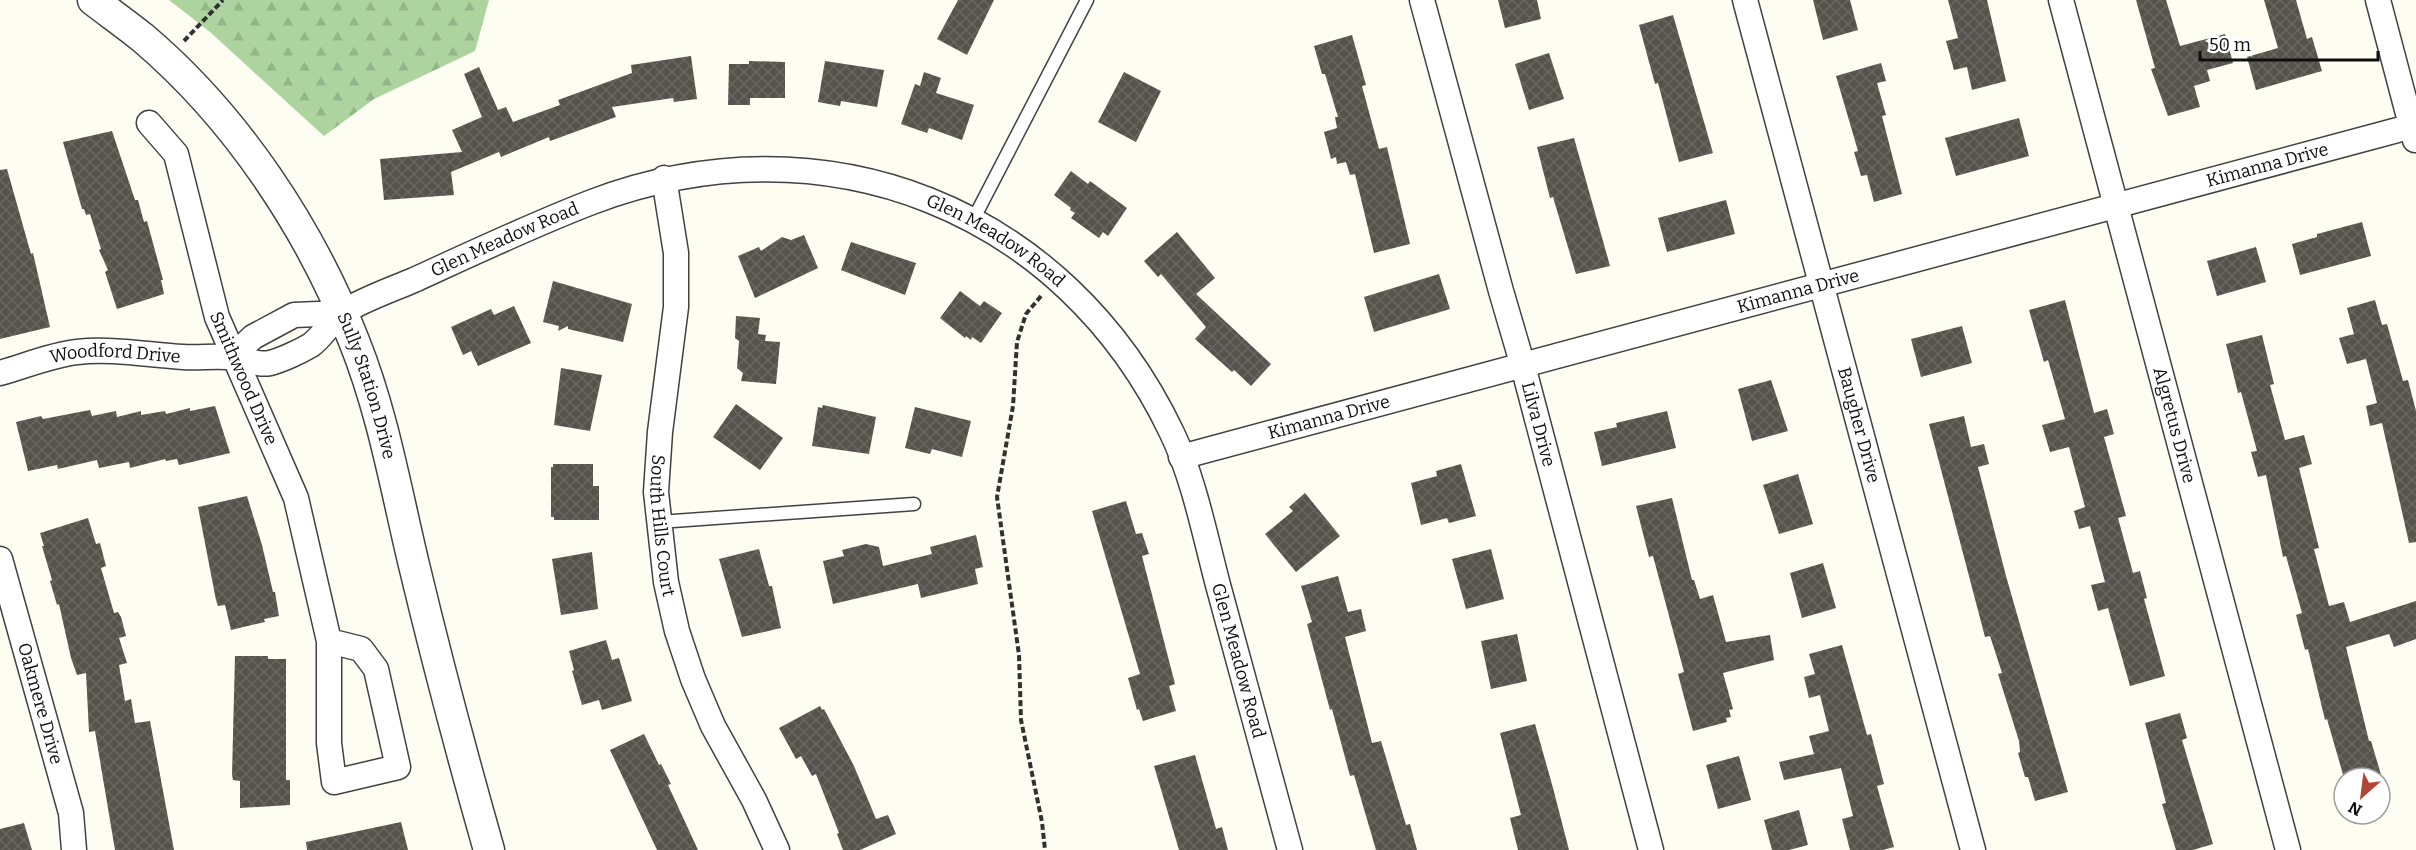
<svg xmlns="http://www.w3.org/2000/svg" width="2416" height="850" viewBox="0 0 2416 850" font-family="Bitter,serif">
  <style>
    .forest { fill: url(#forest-firs) }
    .building { fill: url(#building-cross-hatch) }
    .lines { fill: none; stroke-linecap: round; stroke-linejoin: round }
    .service-casing { stroke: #424242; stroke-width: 15 }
    .minor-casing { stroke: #424242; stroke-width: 27 }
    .tertiary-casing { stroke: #424242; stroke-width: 33 }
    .path { stroke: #313131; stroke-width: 4; stroke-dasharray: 6 3; stroke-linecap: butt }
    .service { stroke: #fff; stroke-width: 12 }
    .minor { stroke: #fff; stroke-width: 24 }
    .tertiary { stroke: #fff; stroke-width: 30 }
    .labels { text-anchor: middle; stroke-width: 6; stroke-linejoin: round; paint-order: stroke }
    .street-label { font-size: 18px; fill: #0f0f0f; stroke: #fff }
  </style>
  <defs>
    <pattern id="forest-firs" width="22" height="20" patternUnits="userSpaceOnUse" patternTransform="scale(1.5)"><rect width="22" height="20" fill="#add49f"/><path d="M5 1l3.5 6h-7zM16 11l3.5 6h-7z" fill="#94b588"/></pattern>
    <pattern id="building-cross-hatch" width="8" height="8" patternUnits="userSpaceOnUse" patternTransform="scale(1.5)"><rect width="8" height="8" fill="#56524c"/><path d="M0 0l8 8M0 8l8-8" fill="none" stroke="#696661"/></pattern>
  </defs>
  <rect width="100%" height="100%" fill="#fefdf2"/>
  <path class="forest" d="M169,0H489L475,51L374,99L324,136L210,32Z"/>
  <path class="building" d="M958,0H994L967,55L937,39Z
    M1498,0H1537L1541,19L1505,28Z
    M1813,0H1850L1858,30L1823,40Z
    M1948,0H1987L2006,81L1972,90L1967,67L1954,70L1946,41L1958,38Z
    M2136,0H2166L2180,46L2225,34L2233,63L2207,70L2210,81L2194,86L2200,107L2168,116L2151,69L2155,68Z
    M2264,0H2296L2307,39L2312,37L2322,71L2256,90L2247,57L2278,48Z
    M1673,15L1713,153L1679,162L1658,83L1655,84L1639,25Z
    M1352,35L1366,85L1362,86L1379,149L1387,147L1410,244L1374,253L1355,174L1350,175L1346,162L1337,164L1336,157L1331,159L1324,132L1337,128L1335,117H1338L1325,74H1322L1314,46Z
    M1549,53L1564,99L1529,110L1515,64Z
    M691,56L697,99L674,102L673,98L612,107L616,117L550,141L549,137L501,157L499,152L451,172L454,195L384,200L380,159L462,152L452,130L482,117L464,74L479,67L498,110L506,107L513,122L560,105L558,100L632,73L631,65Z
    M749,61L785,62V98H750V105H728L729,64H749Z
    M825,61L884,70L877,107L841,101L840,106L818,102Z
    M1881,63L1886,81L1877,83L1886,115L1882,116L1902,194L1874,202L1867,175L1861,176L1854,152L1858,151L1836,76Z
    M924,72L941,78L936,93L974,105L962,140L929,128L927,133L901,124L915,84L920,86Z
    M1124,72L1161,91L1136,142L1098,122Z
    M2019,118L2029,156L1956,176L1945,138Z
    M112,131L135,200H138L144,222L147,221L163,280H161L164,294L117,309L105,272L108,270L99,250L101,249L90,214L86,215L84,209H82L63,142Z
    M1574,138L1610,266L1576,274L1553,197L1550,198L1537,147Z
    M7,169L31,254L33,253L50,327L0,339V170Z
    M1071,171L1088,184L1090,181L1127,208L1108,236L1103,232L1099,238L1071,218L1075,213L1070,210L1071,208L1054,195Z
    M1726,200L1735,234L1667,252L1658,218Z
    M2362,222L2371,256L2300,275L2292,244L2317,237V234Z
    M1177,232L1215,278L1196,294L1271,364L1251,386L1234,370L1232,372L1195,339L1206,327L1161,274L1158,277L1144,261Z
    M804,235L818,268L755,298L738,256L759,247L761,251L782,237L791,240Z
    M851,242L916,263L905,295L841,270Z
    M2256,247L2266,282L2217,296L2207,261Z
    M1439,274L1450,309L1374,332L1364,297Z
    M553,281L632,304L623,342L568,329V326L558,331L559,326L543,322Z
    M960,291L980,306L984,301L1002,313L981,343L972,337L971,340L966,336L965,338L940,318Z
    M2065,300L2094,413L2107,409L2114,434L2104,437L2126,516L2118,518L2133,573L2140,571L2147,598L2144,599L2165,676L2130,686L2108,608L2098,611L2091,585L2105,582L2090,526L2079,529L2074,511L2085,507L2069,447L2050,452L2042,425L2065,419L2048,360L2044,362L2029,310Z
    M2375,300L2382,325L2387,324L2403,381L2408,380L2416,411V542L2409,543L2382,423L2370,426L2366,406L2377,403L2366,359L2347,364L2339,338L2354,334L2347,308Z
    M514,306L531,343L478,366L471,351L463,355L451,327L491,309L494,315Z
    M736,316L760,318L758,334L766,335L765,341L780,342L776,384L741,381L743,373L737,368L739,341L735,338Z
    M1962,326L1972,363L1921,377L1911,339Z
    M2262,335L2274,384L2270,385L2285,440L2304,435L2312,464L2299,468L2319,548L2314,549L2329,606L2344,602L2350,622L2416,601V639L2394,647L2389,634L2346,647L2369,741H2371L2382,778H2344L2327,719L2325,720L2308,649L2305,650L2296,615L2302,613L2286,556L2283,557L2266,475L2258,477L2251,452L2257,451L2241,392L2238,393L2226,344Z
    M561,368L602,375L590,431L554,425Z
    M1771,380L1788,431L1752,441L1738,389Z
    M736,404L783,438L760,470L713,437Z
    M823,405L876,417L869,454L812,446L818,407L822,408Z
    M215,406L230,453L179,465L177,459L166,461L165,459L130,468L129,462L99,468L97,460L58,469L57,465L28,471L16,422L41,416L43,419L90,410L92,416L116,411L117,417L141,411V415L165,411L166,414L190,408V411Z
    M915,407L971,421L962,457L932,449L930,454L905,448Z
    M1667,411L1676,448L1602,466L1594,432L1617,427L1616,423Z
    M1964,416L1971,447L1984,444L1989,464L1978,467L2006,576L2068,792L2035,801L2028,777H2025L2018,753L2020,752L2019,741L1998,674L2002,673L1990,636L1985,637L1929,424Z
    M553,464H593V486H599V520H554V517H551V467H553Z
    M1461,464L1476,516L1449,523L1447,518L1421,525L1411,483L1437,476L1436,471Z
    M1798,474L1813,524L1779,534L1763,485Z
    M1305,493L1340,536L1296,572L1265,534L1293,511L1289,507Z
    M247,496L262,545L273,592H275L279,616L264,619L265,622L231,630L225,605L218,606L216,600L198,507Z
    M1672,498L1692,580H1694L1700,599L1713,595L1726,642L1770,635L1774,660L1723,673L1733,709L1729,710L1731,717L1726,718L1727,722L1693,731L1678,674L1684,672L1653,556L1649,557L1636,506Z
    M1126,501L1136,534L1142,533L1149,554L1142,556L1175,684L1169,686L1176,711L1143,721L1139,709L1137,710L1128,678L1140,674L1092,511Z
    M88,518L96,544L100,543L106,566L101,568L114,613L118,612L121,617L126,636L119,638L127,663L119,665L125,701L131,699L135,723L150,721L174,850H115L95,731L89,732L86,673L77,675L71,658L59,604L57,605L50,581L52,580L42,546H44L40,533Z
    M976,535L983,567L975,569L978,584L921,598L918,584L833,604L823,561L844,556L842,550L866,544L879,547L883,566L932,554L930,547Z
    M759,549L769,586H772L781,628L742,637L719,559Z
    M1491,549L1504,599L1466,609L1452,559Z
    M592,552L598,609L561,615L552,559Z
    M1823,563L1836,608L1802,618L1790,573Z
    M1338,576L1348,612L1361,609L1366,631L1345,637L1372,743L1381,741L1406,825L1410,824L1417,850H1376L1354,775L1350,776L1332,709L1330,710L1307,624L1312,622L1301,586Z
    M1517,634L1527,681L1491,689L1481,641Z
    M606,640L612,660L619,658L632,701L602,710L599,700L582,705L572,671L574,670L569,651Z
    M1842,645L1867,735L1871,734L1884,784L1877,786L1894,847L1883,850H1850L1842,819L1853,816L1841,768L1784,780L1779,762L1814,754L1809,736L1829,731L1820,695L1809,698L1804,677L1815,674L1809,654Z
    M235,656H268V659H286V780H290V805L240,808V781L233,780L232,775Z
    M820,706L822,710L824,709L854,766L876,819L888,815L896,834L860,850H843L837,834L839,833L816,774L812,776L801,756L796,759L779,728Z
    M2180,713L2187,738L2182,740L2213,844L2193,850H2176L2162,804L2166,803L2145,723Z
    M1535,724L1553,788L1569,850H1518L1510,818L1521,815L1500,733Z
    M644,734L659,765L661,764L671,784L668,785L698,850H657L610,750Z
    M1195,755L1216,829L1222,827L1228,850H1179L1154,766Z
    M1739,756L1751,800L1718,809L1706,765Z
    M1799,810L1808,845L1789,850H1772L1764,820Z
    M401,822L408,850H307L306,842Z
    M24,823L32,850H0V829Z"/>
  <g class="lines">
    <defs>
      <path id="service" d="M973,220L1087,0
        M659,522L914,504"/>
      <g id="minor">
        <path id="s1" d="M1422,0L1501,291L1523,366L1651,850"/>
        <path id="s2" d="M1745,0L1973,850"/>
        <path id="s3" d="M2061,0L2288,850"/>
        <path d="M2378,0L2415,140"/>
        <path id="s4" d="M149,123L176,154L217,317L296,498L329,641V743L334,782L398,767L376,669L361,649L329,641"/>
        <path id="s5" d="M664,178L676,253V307L660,432L656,492L666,582L677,631L693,679L713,726L754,800L777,850"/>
        <path d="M233,356L253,337L294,315L343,313"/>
        <path id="s6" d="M0,373C25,366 51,355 77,352C112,348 148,355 183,357C198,358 212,356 227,357C241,357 257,366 270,363C282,360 301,351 311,345C323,336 330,322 342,313C359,301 393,289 414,280C473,253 532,225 592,202C824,114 1065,208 1172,433C1194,479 1205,536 1218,585C1242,673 1266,762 1290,850"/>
        <path id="s7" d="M1181,457L2416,125"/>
        <path id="s8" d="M0,559L71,813L74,850"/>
      </g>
      <g id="tertiary">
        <path id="s9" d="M93,0C110,13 127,25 143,38C236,117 310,228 354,341C383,413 396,490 414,565C437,661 462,755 489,850"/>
      </g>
    </defs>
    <use href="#service" class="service-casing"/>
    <use href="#minor" class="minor-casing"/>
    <use href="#tertiary" class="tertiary-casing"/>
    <path class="path" d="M184,41L223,0
      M1041,296L1026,314L1017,342L1013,406L997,497L1019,655L1021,720L1042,822L1045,850"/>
    <use href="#service" class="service"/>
    <use href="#minor" class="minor"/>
    <use href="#tertiary" class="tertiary"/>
  </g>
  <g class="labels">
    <g class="street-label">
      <text dy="6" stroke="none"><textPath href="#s7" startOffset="1125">Kimanna Drive</textPath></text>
      <text dy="6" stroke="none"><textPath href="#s6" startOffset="542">Glen Meadow Road</textPath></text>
      <text dy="6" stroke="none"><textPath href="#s6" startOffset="1060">Glen Meadow Road</textPath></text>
      <text dy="6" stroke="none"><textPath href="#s7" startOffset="639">Kimanna Drive</textPath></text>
      <text dy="6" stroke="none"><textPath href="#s6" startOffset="118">Woodford Drive</textPath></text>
      <text dy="6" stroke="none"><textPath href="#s4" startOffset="276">Smithwood Drive</textPath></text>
      <text dy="6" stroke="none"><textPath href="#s9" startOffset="482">Sully Station Drive</textPath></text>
      <text dy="6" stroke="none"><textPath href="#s7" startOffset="153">Kimanna Drive</textPath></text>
      <text dy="6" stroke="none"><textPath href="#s1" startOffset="440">Lilva Drive</textPath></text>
      <text dy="6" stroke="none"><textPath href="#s2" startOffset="440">Baugher Drive</textPath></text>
      <text dy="6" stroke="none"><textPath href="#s3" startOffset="440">Algretus Drive</textPath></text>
      <text dy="6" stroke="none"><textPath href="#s5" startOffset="350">South Hills Court</textPath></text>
      <text dy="6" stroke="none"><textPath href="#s6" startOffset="1564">Glen Meadow Road</textPath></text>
      <text dy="6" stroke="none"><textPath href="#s8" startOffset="150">Oakmere Drive</textPath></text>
    </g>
  </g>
  <g transform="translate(2362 796) rotate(208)"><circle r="28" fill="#ffffff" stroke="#9f9f9f" stroke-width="1.5"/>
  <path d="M0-4.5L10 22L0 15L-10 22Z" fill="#b04735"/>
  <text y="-9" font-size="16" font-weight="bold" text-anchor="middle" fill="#0f0f0f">N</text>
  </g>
  <path d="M2200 51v9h178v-9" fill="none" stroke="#0f0f0f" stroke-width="3"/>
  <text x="2209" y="51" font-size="18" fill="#0f0f0f" stroke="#ffffff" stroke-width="4.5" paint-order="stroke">50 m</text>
</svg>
